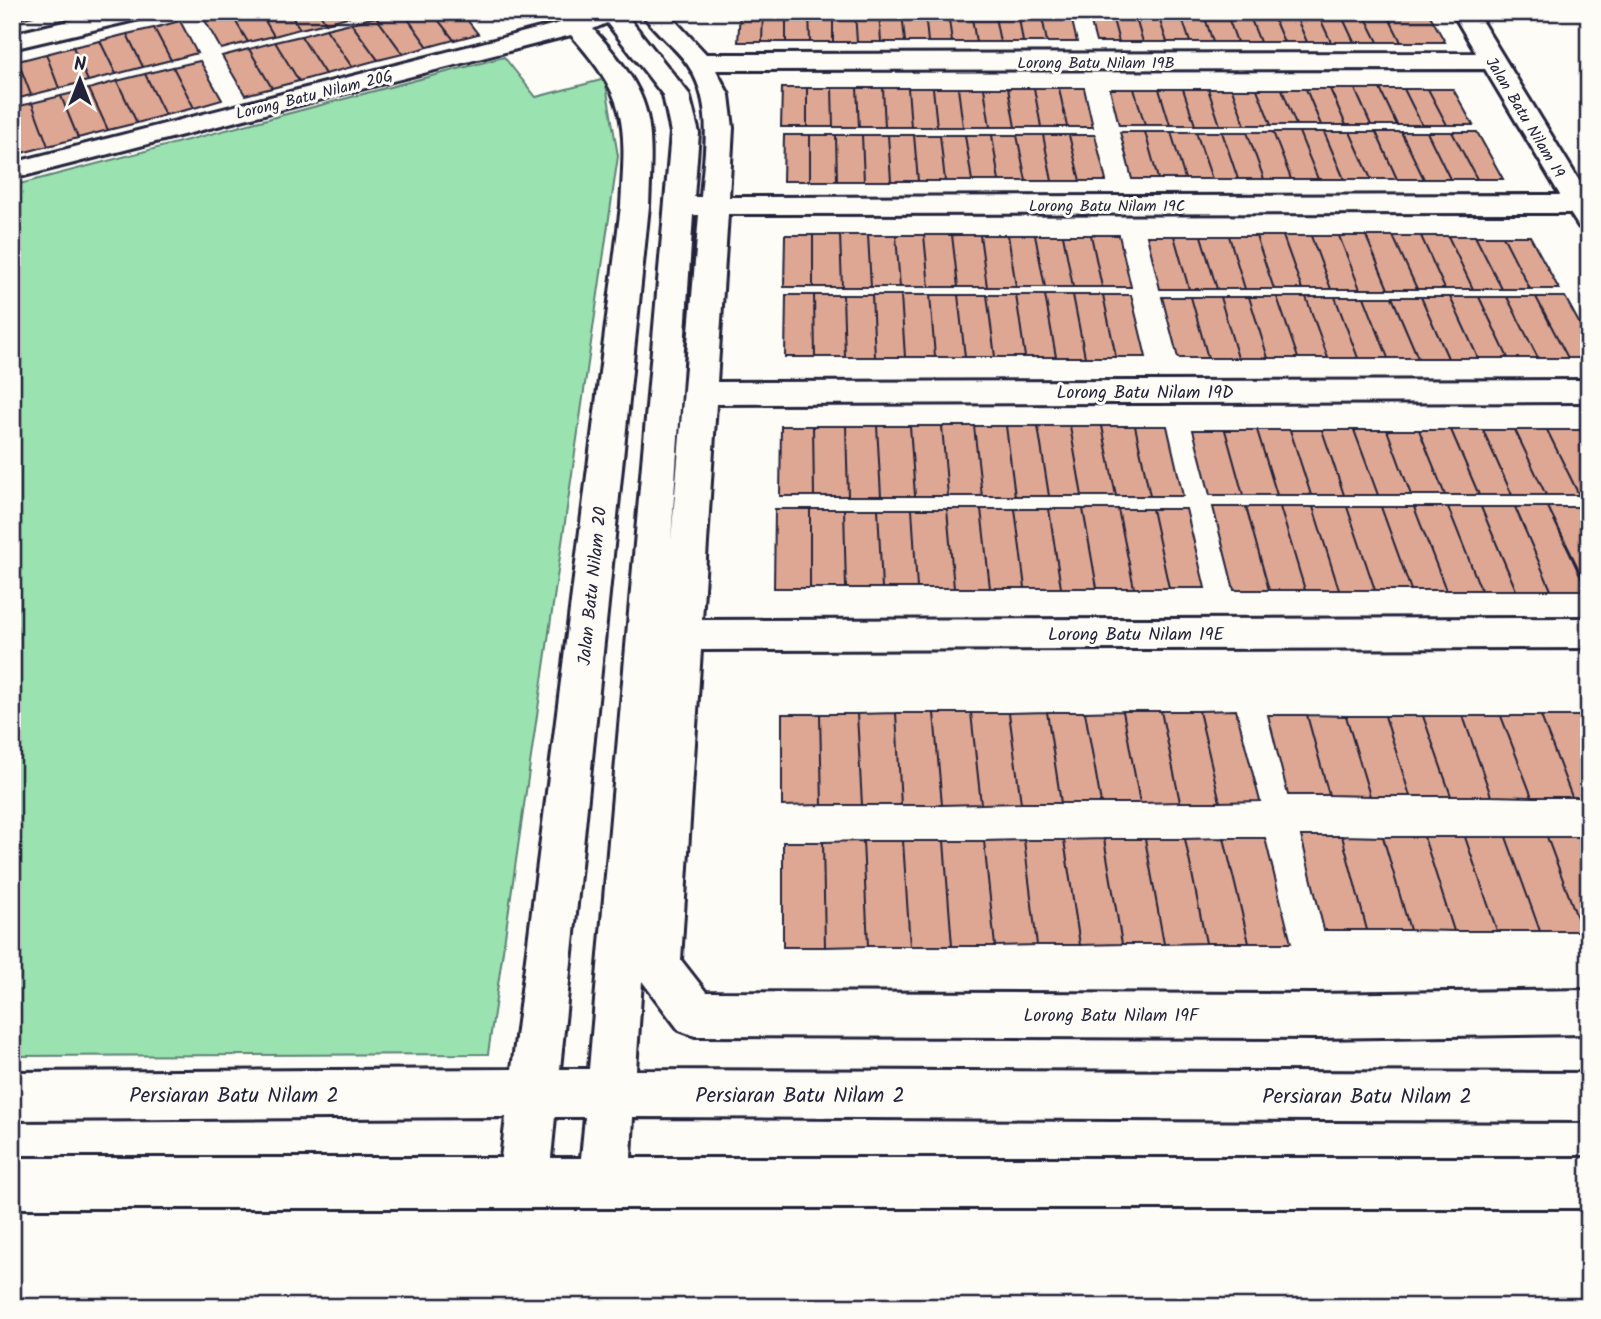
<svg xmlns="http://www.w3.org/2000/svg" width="1601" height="1319" viewBox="0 0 1601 1319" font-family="Kalam,sans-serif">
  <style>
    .green { fill: #9ae2b0; stroke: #5e8276; stroke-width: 2 }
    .building { fill: #dda793; stroke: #22223b; stroke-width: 2 }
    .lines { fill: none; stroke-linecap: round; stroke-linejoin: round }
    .minor-casing { stroke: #22223b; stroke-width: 6 }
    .minor { fill: #fdfcf7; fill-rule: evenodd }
    .labels { text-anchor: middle; stroke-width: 6; stroke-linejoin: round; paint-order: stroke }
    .far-street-label { font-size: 16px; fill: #22223b; stroke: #fdfcf7 }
    .street-label { font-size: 18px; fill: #22223b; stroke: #fdfcf7 }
    .near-street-label { font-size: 21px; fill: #22223b; stroke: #fdfcf7 }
  </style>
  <rect width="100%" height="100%" fill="#fdfcf7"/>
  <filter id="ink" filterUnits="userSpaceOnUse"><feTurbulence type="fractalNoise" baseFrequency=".0143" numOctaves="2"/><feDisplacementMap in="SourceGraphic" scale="14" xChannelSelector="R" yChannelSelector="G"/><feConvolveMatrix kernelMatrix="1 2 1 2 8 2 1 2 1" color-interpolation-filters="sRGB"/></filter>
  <g filter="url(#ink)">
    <path class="green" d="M504,57L536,97L605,79L618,156L488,1054L12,1056V186Z"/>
    <path class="building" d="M12,12H31L33,16L12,21Z
      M223,12H230L248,42L221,49L203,17Z
      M230,12H260L274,36L248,42Z
      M260,12H289L300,29L274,36Z
      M289,12H319L326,23L300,29Z
      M319,12H348L351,16L326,23Z
      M394,12H403L428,47L403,54L376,17Z
      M403,12H432L454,40L428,47Z
      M432,12H461L478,34L454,40Z
      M740,12H763L762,42H738Z
      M763,12H786V42H762Z
      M786,12H809L810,42H786Z
      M809,12H833V42H810Z
      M833,12H855L857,42H833Z
      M855,12H879L881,42H857Z
      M879,12H902L905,42H881Z
      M902,12H925L928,42H905Z
      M925,12H948L952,42H928Z
      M948,12H971L976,42H952Z
      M971,12H994L1000,42H976Z
      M994,12H1018L1023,42H1000Z
      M1018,12H1041L1047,42H1023Z
      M1041,12H1070L1077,42H1047Z
      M1088,12H1111L1119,42H1096Z
      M1111,12H1134L1143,42H1119Z
      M1134,12H1157L1167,42H1143Z
      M1157,12H1180L1190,42H1167Z
      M1180,12H1203L1213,42H1190Z
      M1203,12H1226L1237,42H1213Z
      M1226,12H1248L1260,42H1237Z
      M1248,12H1271L1284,42H1260Z
      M1271,12H1294L1307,42H1284Z
      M1294,12H1317L1331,42H1307Z
      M1317,12H1340L1354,42H1331Z
      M1340,12H1363L1378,42H1354Z
      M1363,12H1386L1401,42H1378Z
      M1386,12H1428L1445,42H1401Z
      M376,17L403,54L378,60L351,23Z
      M180,21L197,53L171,60L154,28Z
      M351,23L378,60L352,67L326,29Z
      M154,28L171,60L143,67L127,34Z
      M326,29L352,67L325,74L301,36Z
      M127,34L143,67L116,74L100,41Z
      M301,36L325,74L299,81L275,42Z
      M100,41L116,74L88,81L73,47Z
      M275,42L299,81L272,88L249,49Z
      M73,47L88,81L59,88L46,54Z
      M249,49L272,88L245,95L222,56Z
      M46,54L59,88L31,95L18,61Z
      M18,61L31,95L12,100V62Z
      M200,61L222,100L194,108L173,67Z
      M173,67L194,108L165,115L145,74Z
      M145,74L165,115L137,123L117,81Z
      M117,81L137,123L108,130L89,89Z
      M782,88H807V127H781Z
      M807,88H832L833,127H807Z
      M832,88H857L859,127H833Z
      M857,88H883L885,127H859Z
      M883,88H908L911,127H885Z
      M908,88H933L937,127H911Z
      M933,88H958L963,127H937Z
      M958,88H984L990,127H963Z
      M984,88H1008L1015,127H990Z
      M1008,88H1034L1041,127H1015Z
      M1034,88H1059L1067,127H1041Z
      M1059,88H1084L1093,127H1067Z
      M89,89L108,130L78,138L61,96Z
      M1110,89H1134L1145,125H1119Z
      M1134,89H1159L1170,125H1145Z
      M1159,89H1183L1195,125H1170Z
      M1183,89H1208L1220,125H1195Z
      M1208,89H1232L1245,125H1220Z
      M1232,89H1257L1271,125H1245Z
      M1257,89H1282L1296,125H1271Z
      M1282,89H1306L1321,125H1296Z
      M1306,89H1330L1346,125H1321Z
      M1330,89H1355L1371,125H1346Z
      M1355,89H1380L1397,125H1371Z
      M1380,89H1404L1422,125H1397Z
      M1404,89H1428L1447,125H1422Z
      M1428,89H1453L1473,125H1447Z
      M61,96L78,138L48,146L32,103Z
      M32,103L48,146L18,154L12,137V108Z
      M1120,132H1145L1158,179H1132Z
      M1145,132H1171L1185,179H1158Z
      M1171,132H1196L1212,179H1185Z
      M1196,132H1222L1238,179H1212Z
      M1222,132H1247L1264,179H1238Z
      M1247,132H1273L1291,179H1264Z
      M1273,132H1299L1318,179H1291Z
      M1299,132H1324L1344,179H1318Z
      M1324,132H1350L1371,179H1344Z
      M1350,132H1376L1397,179H1371Z
      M1376,132H1401L1424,179H1397Z
      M1401,132H1427L1450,179H1424Z
      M1427,132H1452L1477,179H1450Z
      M1452,132H1477L1503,179H1477Z
      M784,135H810V181H783Z
      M810,135H836L837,181H810Z
      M836,135H862L864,181H837Z
      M862,135H888L891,181H864Z
      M888,135H914L918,181H891Z
      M914,135H940L945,181H918Z
      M940,135H965L972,181H945Z
      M965,135H992L999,181H972Z
      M992,135H1017L1026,181H999Z
      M1017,135H1043L1052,181H1026Z
      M1043,135H1069L1080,181H1052Z
      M1069,135H1095L1106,181H1080Z
      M785,235H813V287H784Z
      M813,235H840L842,287H813Z
      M840,235H868L871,287H842Z
      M868,235H896L900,287H871Z
      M896,235H924L929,287H900Z
      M924,235H952L958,287H929Z
      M952,235H980L987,287H958Z
      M980,235H1008L1016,287H987Z
      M1008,235H1035L1045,287H1016Z
      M1035,235H1063L1073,287H1045Z
      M1063,235H1091L1102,287H1073Z
      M1091,235H1119L1131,287H1102Z
      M1147,236H1174L1189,289H1160Z
      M1174,236H1201L1217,289H1189Z
      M1201,236H1229L1245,289H1217Z
      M1229,236H1256L1274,289H1245Z
      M1256,236H1283L1302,289H1274Z
      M1283,236H1311L1331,289H1302Z
      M1311,236H1339L1360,289H1331Z
      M1339,236H1366L1388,289H1360Z
      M1366,236H1393L1417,289H1388Z
      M1393,236H1421L1445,289H1417Z
      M1421,236H1448L1473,289H1445Z
      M1448,236H1475L1502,289H1473Z
      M1475,236H1503L1530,289H1502Z
      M1503,236H1530L1559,289H1530Z
      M786,295H814L815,357H785Z
      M814,295H843L845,357H815Z
      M843,295H872L875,357H845Z
      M872,295H901L905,357H875Z
      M901,295H930L935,357H905Z
      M930,295H958L965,357H935Z
      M958,295H987L995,357H965Z
      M987,295H1016L1025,357H995Z
      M1016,295H1045L1056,357H1025Z
      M1045,295H1073L1085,357H1056Z
      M1073,295H1103L1116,357H1085Z
      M1103,295H1131L1146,357H1116Z
      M1162,297H1191L1208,358H1178Z
      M1191,297H1220L1238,358H1208Z
      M1220,297H1249L1268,358H1238Z
      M1249,297H1277L1298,358H1268Z
      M1277,297H1306L1328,358H1298Z
      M1306,297H1335L1358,358H1328Z
      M1335,297H1364L1388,358H1358Z
      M1364,297H1392L1418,358H1388Z
      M1392,297H1421L1448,358H1418Z
      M1421,297H1450L1478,358H1448Z
      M1450,297H1479L1508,358H1478Z
      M1479,297H1507L1538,358H1508Z
      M1507,297H1536L1568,358H1538Z
      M1536,297H1565L1589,341V358H1568Z
      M781,426H813L814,496H780Z
      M813,426H846L848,496H814Z
      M846,426H877L881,496H848Z
      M877,426H910L915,496H881Z
      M910,426H942L948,496H915Z
      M942,426H974L982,496H948Z
      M974,426H1006L1015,496H982Z
      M1006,426H1038L1049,496H1015Z
      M1038,426H1070L1082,496H1049Z
      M1070,426H1102L1116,496H1082Z
      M1102,426H1135L1150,496H1116Z
      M1135,426H1167L1183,496H1150Z
      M1193,430H1225L1243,495H1210Z
      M1225,430H1257L1277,495H1243Z
      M1257,430H1290L1311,495H1277Z
      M1290,430H1322L1344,495H1311Z
      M1322,430H1354L1378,495H1344Z
      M1354,430H1387L1411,495H1378Z
      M1387,430H1419L1445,495H1411Z
      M1419,430H1451L1479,495H1445Z
      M1451,430H1483L1512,495H1479Z
      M1483,430H1515L1546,495H1512Z
      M1515,430H1547L1579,495H1546Z
      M1547,430H1580L1589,448V495H1579Z
      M1213,507H1246L1269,590H1234Z
      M1246,507H1280L1305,590H1269Z
      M1280,507H1313L1339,590H1305Z
      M1313,507H1347L1375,590H1339Z
      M1347,507H1381L1411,590H1375Z
      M1381,507H1414L1446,590H1411Z
      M1414,507H1448L1481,590H1446Z
      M1448,507H1481L1516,590H1481Z
      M1481,507H1515L1551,590H1516Z
      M1515,507H1548L1587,590H1551Z
      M1548,507H1582L1589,522V590Z
      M775,509H810V588H774Z
      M810,509H844L846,588H810Z
      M844,509H878L882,588H846Z
      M878,509H912L917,588H882Z
      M912,509H947L954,588H917Z
      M947,509H981L990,588H954Z
      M981,509H1015L1025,588H990Z
      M1015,509H1049L1061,588H1025Z
      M1049,509H1083L1097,588H1061Z
      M1083,509H1118L1134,588H1097Z
      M1118,509H1152L1169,588H1134Z
      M1152,509H1186L1205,588H1169Z
      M1236,710L1260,801L1220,802L1199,711Z
      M1123,711H1161L1180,802L1140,803Z
      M1123,711L1140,803H1101L1085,712Z
      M1161,711H1199L1220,802H1180Z
      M1047,712H1085L1101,803H1061Z
      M1047,712L1061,803H1021L1009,713Z
      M896,713H934L942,805H901Z
      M896,713L901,805H862L857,714Z
      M934,713H971L981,804L942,805Z
      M971,713H1009L1021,803L981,804Z
      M782,714H820L822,805L782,806Z
      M820,714H857L862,805H822Z
      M1268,715H1307L1329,795H1288Z
      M1307,715L1346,716L1370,796L1329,795Z
      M1346,716H1385L1410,796H1370Z
      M1385,716H1423L1451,796H1410Z
      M1423,716H1463L1491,796H1451Z
      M1463,716H1501L1532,797L1491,796Z
      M1501,716H1541L1572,797H1532Z
      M1541,716H1579L1589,739V797H1572Z
      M1579,716H1589V739Z
      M1301,836H1342L1367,930H1324Z
      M1342,836L1383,837L1410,930H1367Z
      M1383,837H1424L1454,931L1410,930Z
      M1424,837H1465L1497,931H1454Z
      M1465,837H1506L1540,931H1497Z
      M1506,837H1547L1582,931H1540Z
      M1547,837H1588L1589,931H1582Z
      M1224,838H1265L1291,943H1249Z
      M1224,838L1249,943H1206L1185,839Z
      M1104,839H1145L1164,944H1122Z
      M1104,839L1122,944L1080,945L1064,840Z
      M1145,839H1185L1206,943L1164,944Z
      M1024,840H1064L1080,945H1037Z
      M1024,840L1037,945L995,946L984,841Z
      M863,841H903L910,946H868Z
      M863,841L868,946L825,947L823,842Z
      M903,841H944L952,946H910Z
      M944,841H984L995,946H952Z
      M783,842H823L825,947H783Z"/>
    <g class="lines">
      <defs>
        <path id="minor" d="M107,12H151L148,17L12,49V34Z
          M552,12H577L582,17L601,15L599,12H624L689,94L699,133L694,197H701C704,153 715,105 688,65C675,46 654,32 641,12H667L706,54L1476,53L1452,12H1476L1589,197V230L1579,227L1570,213L728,214L717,382L1589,380V402L716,404L702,620L1589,618V648L701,650L681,960L706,992L1316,994L1589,990V1034L1316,1038L695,1036L679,1030L642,981L636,1070L1589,1073V1121L633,1117L631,1158H1589V1208H12V1158H501L506,1117L12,1120V1072L512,1069L621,206C626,123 629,100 571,35L12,179V163L560,23ZM607,23L663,95L671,133L589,1069H560L649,206C653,117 655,98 593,29ZM1485,69L1560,195L729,197L733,128L729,95L716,70ZM693,215H699L671,541ZM555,1117H585L581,1158H551Z"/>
      </defs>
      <use href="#minor" class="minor-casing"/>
      <use href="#minor" class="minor"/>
    </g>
  </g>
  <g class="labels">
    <g class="far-street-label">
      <text x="1096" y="68">Lorong Batu Nilam 19B</text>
      <text transform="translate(314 94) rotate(-14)" y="6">Lorong Batu Nilam 20G</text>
      <text transform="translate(1526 117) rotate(59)" y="6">Jalan Batu Nilam 19</text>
      <text x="1107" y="211">Lorong Batu Nilam 19C</text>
    </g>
    <g class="street-label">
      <text x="1145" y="398">Lorong Batu Nilam 19D</text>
      <text transform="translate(592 586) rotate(-84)" y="6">Jalan Batu Nilam 20</text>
      <text x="1136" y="640">Lorong Batu Nilam 19E</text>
      <text x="1111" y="1021">Lorong Batu Nilam 19F</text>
    </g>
    <g class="near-street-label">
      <text x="234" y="1102">Persiaran Batu Nilam 2</text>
      <text x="800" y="1102">Persiaran Batu Nilam 2</text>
      <text x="1367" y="1103">Persiaran Batu Nilam 2</text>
    </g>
  </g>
  <rect width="1601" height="1319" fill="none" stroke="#fdfcf7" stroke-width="42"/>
  <rect x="21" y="21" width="1559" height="1277" fill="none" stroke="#22223b" stroke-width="2.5" filter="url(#ink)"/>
  <g transform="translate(80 80)" stroke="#fdfcf7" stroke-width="5" paint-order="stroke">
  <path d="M0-5L12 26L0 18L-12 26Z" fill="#22223b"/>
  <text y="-10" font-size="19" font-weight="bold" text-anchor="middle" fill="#22223b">N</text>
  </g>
</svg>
